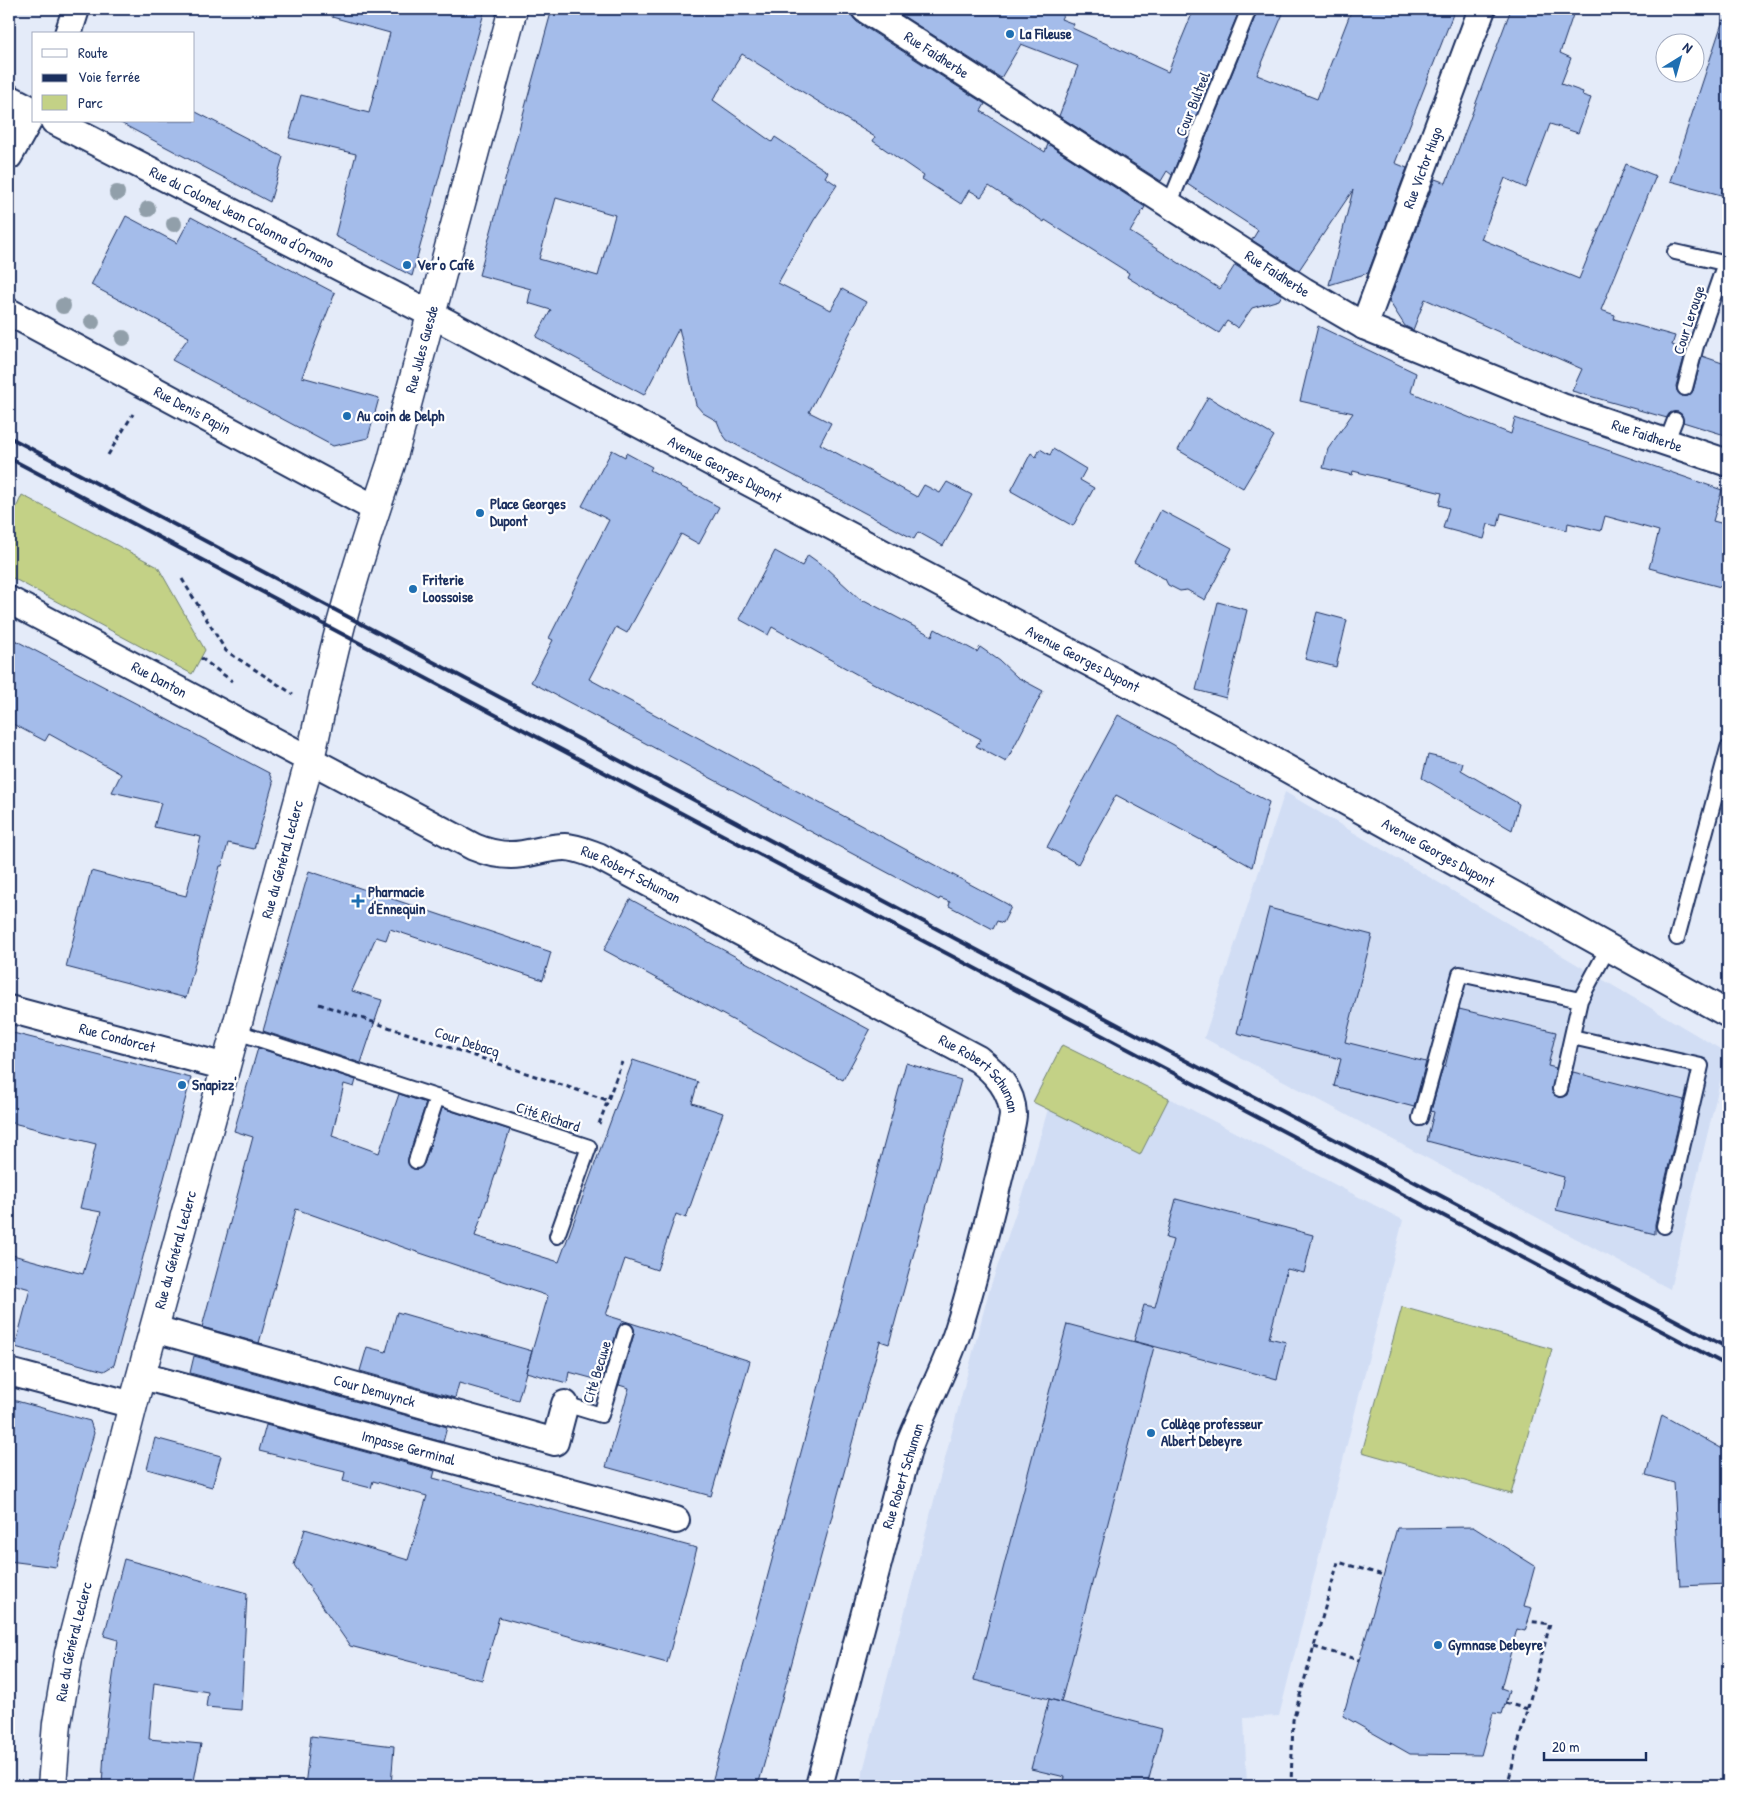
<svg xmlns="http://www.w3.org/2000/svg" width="1737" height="1795" viewBox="0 0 1737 1795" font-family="'Patrick Hand',sans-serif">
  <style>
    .built { fill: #d1ddf4 }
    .green { fill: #c3d186; stroke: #6f8072 }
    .building { fill: #a4bcea; stroke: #1b2f5e; fill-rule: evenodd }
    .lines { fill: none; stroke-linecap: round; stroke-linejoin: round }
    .service-casing { stroke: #1b2f5e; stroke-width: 18 }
    .minor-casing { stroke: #1b2f5e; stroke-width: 30 }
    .tertiary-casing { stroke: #1b2f5e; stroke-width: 31 }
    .path { stroke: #1b2f5e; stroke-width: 3; stroke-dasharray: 5 4; stroke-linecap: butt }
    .service { stroke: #fff; stroke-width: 14 }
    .minor { stroke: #fff; stroke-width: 26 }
    .tertiary { stroke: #fff; stroke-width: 28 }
    .rail { stroke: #1b2f5e; stroke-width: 4 }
    .tree { fill: #919faa }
    .poi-dot { fill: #1f6fb2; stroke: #fff; stroke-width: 2 }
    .labels { text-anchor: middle; stroke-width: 4.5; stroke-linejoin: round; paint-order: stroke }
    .poi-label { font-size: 15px; font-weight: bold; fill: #1b2f5e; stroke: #fff; text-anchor: start }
    .street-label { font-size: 15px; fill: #1b2f5e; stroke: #fff }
  </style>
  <rect width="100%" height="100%" fill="#e4ebf9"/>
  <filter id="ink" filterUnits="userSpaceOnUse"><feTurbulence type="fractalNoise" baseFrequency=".02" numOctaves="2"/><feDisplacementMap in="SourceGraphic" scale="10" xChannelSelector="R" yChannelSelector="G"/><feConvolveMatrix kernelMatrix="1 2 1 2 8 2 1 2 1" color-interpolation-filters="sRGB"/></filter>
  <g filter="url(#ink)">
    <path class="built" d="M1285,792L1727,1053L1670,1289L1204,1038Z
      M1169,1098L1403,1220L1279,1716L1244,1718L1247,1786H859L989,1291L1032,1165L1048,1109L1140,1155Z"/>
    <path class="green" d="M22,495L158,567L205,650L192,674L9,576V504L16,508Z
      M1062,1045L1169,1098L1140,1155L1033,1102Z
      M1402,1307L1552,1349L1511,1494L1362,1452Z"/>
    <path class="building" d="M333,9H485L412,276L335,236L356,154L289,138L301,95L369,113L390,33L332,17Z
      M552,9H850L852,16L857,22L985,104L981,111L1045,152L1048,144L1145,207L1130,232L1220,289L1235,265L1282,295L1279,300L1252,308L1238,328L1227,321L1219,333L1127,277L1129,273L1045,220L1044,222L989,186L981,197L969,190L961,204L922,179L924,176L873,141L875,137L742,54L713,100L772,142L775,137L828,172L825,177L837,185L814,220L778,283L831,310L842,289L866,302L809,412L831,423L820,444L917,497L924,485L940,493L947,482L972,495L943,546L918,532L914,539L727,440L722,433L717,421L703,413L696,405L679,328L644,395L536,337L551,310L528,303L531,289L479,275ZM556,198L615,215L598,276L539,259Z
      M892,9H1066L1061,19L1074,24L1072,28L1168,72L1194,9H1240L1172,175L1167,171L1161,181L1059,116L1078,66L1021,44L1001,78Z
      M1254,9H1285L1257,75L1317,99L1352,9H1455L1395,163L1407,168L1368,273L1329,285L1353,190L1299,270L1252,240L1258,230L1187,184L1255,17Z
      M1511,9H1575L1560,53L1571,58L1561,84L1583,92L1582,95L1591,98L1578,133L1550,124L1526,188L1505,178L1481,239L1579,279L1626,164L1656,176L1601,310L1615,315L1614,319L1675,336L1672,345L1686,350L1676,386L1677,391L1682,396H1688L1693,391L1702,356L1728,365V436L1683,422L1682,415L1678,412L1670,413L1667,418L1572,391L1582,369L1425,299L1413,330L1405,326L1389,301L1435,179L1446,183Z
      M1723,20L1728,21V174L1721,195L1670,181Z
      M194,111L283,157L270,202L117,121H194Z
      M126,216L177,243L191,217L335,293L302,377L379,398L368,438L333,446L172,360L189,337L91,285Z
      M1318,326L1416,373L1411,392L1443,406V407L1511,434L1515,418L1722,490L1713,521L1728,525V589L1649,568L1659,531L1605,516L1601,531L1568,523L1567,530L1501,513L1498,526L1488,524L1484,539L1443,528L1449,508L1439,505L1442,493L1353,471L1352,475L1323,468L1328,449L1353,413L1300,401Z
      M1208,397L1274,436L1243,488L1178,450Z
      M1040,449L1050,455L1053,449L1086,469L1080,480L1094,488L1073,526L1011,491L1031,453L1036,457Z
      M612,450L625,457L626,453L652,467L650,470L719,507L699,544L681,534L627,633L616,627L589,679L1007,904L1011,907L1003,923L997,921L993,929L949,906L950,902L940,898L939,900L531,682L553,640L549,638L609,520L582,506Z
      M1161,510L1232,548L1205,600L1187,590L1180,591L1168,585L1165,579L1134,562Z
      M775,551L802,566L808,555L826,568L863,602L864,600L932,636L935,629L977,652L980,647L1000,661L1017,677L1043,691L1006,762L976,746L981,739L867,680L772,627L768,635L739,619Z
      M1218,602L1247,610L1226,698L1196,690Z
      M1317,612L1347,620L1336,667L1305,659Z
      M9,637L269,773L273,783L254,849L228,843L222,866H220L186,998L66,967L91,871L186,896L201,837L154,827L161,803L112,792L121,774L49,734L45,741L9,722Z
      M1118,715L1174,745L1217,775L1269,802L1252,867L1215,846L1214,847L1116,795L1078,864L1047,847Z
      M1428,755L1463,763L1461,770L1519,804L1512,830L1422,778Z
      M309,871L551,952L543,980L390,929L386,940L376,937L352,991L382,1000L361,1063L263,1031Z
      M630,899L870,1030L843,1080L604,950Z
      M1269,908L1372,935L1345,1042L1426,1062L1414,1107L1334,1086L1341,1059L1237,1033Z
      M1459,1009L1556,1032L1548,1066L1556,1068L1552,1091L1558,1097H1563L1567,1095L1573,1072L1684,1100L1655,1224V1234L1556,1210L1564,1177L1427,1141L1434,1112L1431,1111L1443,1066L1445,1067Z
      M9,1032L191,1078L114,1365L104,1371L15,1347L30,1289L9,1283V1254L83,1274L101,1212L80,1208L96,1144L9,1122Z
      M258,1048L356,1080L354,1087L344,1084L332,1136L379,1153L399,1094L426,1103L408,1158V1163L413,1169H418L424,1164L442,1108L510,1130L475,1236L559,1262L633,1060L698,1082L692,1103L723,1113L686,1218L676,1214L657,1270L625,1259L606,1315L750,1361L711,1496L606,1467L629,1388L619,1385L634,1334V1329L632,1325L624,1322L618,1328L602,1381L569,1372L567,1383L526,1372L548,1296L414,1251L296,1209L259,1343L263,1344L202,1327L253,1137L234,1131Z
      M906,1063L961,1080L889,1344L880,1341L758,1786H711Z
      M1176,1199L1313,1235L1304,1273L1287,1269L1269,1338L1286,1342L1277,1379L1134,1341L1144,1305L1155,1307L1173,1240L1166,1238Z
      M397,1312L532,1351L518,1400L459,1383L455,1398L360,1371L367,1347L386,1352Z
      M1067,1324L1154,1347L1061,1702L974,1680Z
      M194,1356L447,1427L443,1442L190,1373Z
      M9,1399L90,1421L94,1433L56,1567L9,1561Z
      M1662,1415L1728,1452V1584L1680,1586L1674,1483L1646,1475Z
      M266,1425L435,1471L433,1478L697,1548L667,1663L499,1617L482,1680L350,1646L294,1565L305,1529L408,1560L427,1496L373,1481L371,1488L343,1481L345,1472L259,1451Z
      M155,1438L221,1456L212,1487L147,1469Z
      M1473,1527L1535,1566L1524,1606L1532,1608L1525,1631L1517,1629L1501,1688L1509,1691L1502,1714L1493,1713L1481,1755L1410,1754L1343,1716L1397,1528Z
      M124,1559L247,1593L241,1710L206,1707L208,1692L154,1683L149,1739L201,1744L193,1786H102L105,1734L118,1640L104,1636Z
      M1049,1699L1162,1729L1147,1786H1063L1065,1777L1031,1769Z
      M311,1736L394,1746L391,1786H305Z"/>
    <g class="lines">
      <defs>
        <path id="service" d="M1169,205L1247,14
          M1675,252L1728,264
          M1685,388L1696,346L1725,263
          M1666,443L1675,420
          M1677,938L1728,748
          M1580,1000L1608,948
          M237,1032L589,1147L557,1236
          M1572,1037L1701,1066L1664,1226
          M1420,1118L1460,974L1580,1000L1560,1089
          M416,1161L437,1097
          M565,1404L601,1415L626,1331"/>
        <g id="minor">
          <path id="s1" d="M865,9L1304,291L1364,326L1562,407L1728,463"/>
          <path d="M68,34L76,9"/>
          <path d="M9,98L34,111"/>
          <path id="s2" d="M54,121L431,314L1230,737L1728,1014"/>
          <path d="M9,156L34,111"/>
          <path id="s3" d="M9,312L376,509"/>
          <path id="s4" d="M1364,326L1482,9"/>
          <path id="s5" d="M9,600L474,847C486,852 498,855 511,855C529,855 546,847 565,847C576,847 587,852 598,856L978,1059C996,1073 1012,1090 1013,1114C1013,1121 1010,1130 1009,1137C993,1201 978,1267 958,1330C945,1370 924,1407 909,1446L819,1786"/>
          <path id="s6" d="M9,1009L226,1067"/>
          <path id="s7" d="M155,1329L555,1442L565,1404"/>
          <path d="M9,1372L133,1405"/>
          <path id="s8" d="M142,1376L676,1520"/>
        </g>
        <g id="tertiary">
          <path id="s9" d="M52,1786L57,1723L69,1653L133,1405L310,759C317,730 322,701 329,673C345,602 368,532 391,464L513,9"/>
        </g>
      </defs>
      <use href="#service" class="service-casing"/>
      <use href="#minor" class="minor-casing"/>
      <use href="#tertiary" class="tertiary-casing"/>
      <path class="path" d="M108,455L133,414
        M182,579L226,651L293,694
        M201,658L232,681
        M319,1004L607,1100
        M599,1124L622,1062
        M1314,1647L1359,1660
        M1505,1703L1528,1709
        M1291,1786L1293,1720L1338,1562L1383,1575
        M1507,1786L1550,1624L1528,1621"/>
      <use href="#service" class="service"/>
      <use href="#minor" class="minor"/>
      <use href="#tertiary" class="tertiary"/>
      <path class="rail" d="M9,437L1728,1348
        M9,458L1728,1366"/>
    </g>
    <g class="tree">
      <circle cx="117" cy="193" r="8"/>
      <circle cx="148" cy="209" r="8"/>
      <circle cx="174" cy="224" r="8"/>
      <circle cx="63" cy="306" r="8"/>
      <circle cx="92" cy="322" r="8"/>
      <circle cx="123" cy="338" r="8"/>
    </g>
  </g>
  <g class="poi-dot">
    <circle cx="1010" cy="34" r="5"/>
    <circle cx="407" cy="265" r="5"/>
    <circle cx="347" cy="416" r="5"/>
    <circle cx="480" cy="513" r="5"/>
    <circle cx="413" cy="589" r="5"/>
    <path d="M355.5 893.5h5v5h5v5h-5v5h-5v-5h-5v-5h5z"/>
    <circle cx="182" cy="1085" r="5"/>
    <circle cx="1151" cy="1433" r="5"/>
    <circle cx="1438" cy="1645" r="5"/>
  </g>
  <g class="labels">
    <g class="poi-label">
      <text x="1020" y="39">La Fileuse</text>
      <text x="417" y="270">Ver'o Café</text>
      <text x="357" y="421">Au coin de Delph</text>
      <text x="490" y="509">Place Georges<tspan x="490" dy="17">Dupont</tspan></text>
      <text x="423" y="585">Friterie<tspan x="423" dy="17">Loossoise</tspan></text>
      <text x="368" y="897">Pharmacie<tspan x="368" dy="17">d'Ennequin</tspan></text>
      <text x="192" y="1090">Snapizz'</text>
      <text x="1161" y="1429">Collège professeur<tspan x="1161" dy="17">Albert Debeyre</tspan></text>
      <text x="1448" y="1650">Gymnase Debeyre</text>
    </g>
    <g class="street-label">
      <text dy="5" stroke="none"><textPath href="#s1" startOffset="85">Rue Faidherbe</textPath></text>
      <text transform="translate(1193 104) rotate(-68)" y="5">Cour Bulteel</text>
      <text dy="5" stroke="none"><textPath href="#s4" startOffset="169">Rue Victor Hugo</textPath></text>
      <text dy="5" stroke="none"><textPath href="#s2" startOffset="211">Rue du Colonel Jean Colonna d'Ornano</textPath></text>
      <text dy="5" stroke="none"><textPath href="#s1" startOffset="490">Rue Faidherbe</textPath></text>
      <text transform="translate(1689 320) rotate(-72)" y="5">Cour Lerouge</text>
      <text dy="5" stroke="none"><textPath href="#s9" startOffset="1485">Rue Jules Guesde</textPath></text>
      <text dy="5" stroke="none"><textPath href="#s3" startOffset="208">Rue Denis Papin</textPath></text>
      <text dy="5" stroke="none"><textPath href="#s1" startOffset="895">Rue Faidherbe</textPath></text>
      <text dy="5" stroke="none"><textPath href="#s2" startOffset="756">Avenue Georges Dupont</textPath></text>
      <text dy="5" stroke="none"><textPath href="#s2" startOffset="1161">Avenue Georges Dupont</textPath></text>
      <text dy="5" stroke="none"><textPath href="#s5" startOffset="170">Rue Danton</textPath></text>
      <text dy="5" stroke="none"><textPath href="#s2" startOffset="1566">Avenue Georges Dupont</textPath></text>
      <text dy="5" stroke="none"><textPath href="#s9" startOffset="956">Rue du Général Leclerc</textPath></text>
      <text dy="5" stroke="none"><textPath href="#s5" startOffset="691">Rue Robert Schuman</textPath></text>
      <text dy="5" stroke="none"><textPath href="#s6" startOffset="112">Rue Condorcet</textPath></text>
      <text transform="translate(467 1042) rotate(18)" y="5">Cour Debacq</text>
      <text dy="5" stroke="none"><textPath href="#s5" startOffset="1096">Rue Robert Schuman</textPath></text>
      <text transform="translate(548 1117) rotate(18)" y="5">Cité Richard</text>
      <text dy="5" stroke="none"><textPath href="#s9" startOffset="551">Rue du Général Leclerc</textPath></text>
      <text transform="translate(597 1372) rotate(-73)" y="5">Cité Becuwe</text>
      <text dy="5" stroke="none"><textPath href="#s7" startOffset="228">Cour Demuynck</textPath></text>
      <text dy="5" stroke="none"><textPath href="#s8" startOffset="276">Impasse Germinal</textPath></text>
      <text transform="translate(903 1476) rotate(-73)" y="5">Rue Robert Schuman</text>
      <text dy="5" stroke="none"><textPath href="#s9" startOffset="146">Rue du Général Leclerc</textPath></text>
    </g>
  </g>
  <rect width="1737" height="1795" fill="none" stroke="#fff" stroke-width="30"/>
  <rect x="15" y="15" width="1707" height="1765" fill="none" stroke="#1b2f5e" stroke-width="2" filter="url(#ink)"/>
  <rect x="32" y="32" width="162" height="90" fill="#ffffff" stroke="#a4acbf"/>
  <rect x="42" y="49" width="25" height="8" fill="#ffffff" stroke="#a4acbf"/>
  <text x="78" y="58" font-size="15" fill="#1b2f5e">Route</text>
  <rect x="42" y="74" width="25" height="8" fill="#1b2f5e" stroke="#a4acbf"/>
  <text x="78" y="82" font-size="15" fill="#1b2f5e">Voie ferrée</text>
  <rect x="42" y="95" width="25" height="15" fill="#c3d186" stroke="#a4acbf"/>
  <text x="78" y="108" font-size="15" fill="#1b2f5e">Parc</text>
  <g transform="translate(1680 58) rotate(37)"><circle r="24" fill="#ffffff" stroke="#a4acbf"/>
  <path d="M0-4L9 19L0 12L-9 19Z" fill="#1f6fb2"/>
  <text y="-8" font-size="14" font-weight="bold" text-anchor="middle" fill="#1b2f5e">N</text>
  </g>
  <path d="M1544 1752v8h102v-8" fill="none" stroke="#1b2f5e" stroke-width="2.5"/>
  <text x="1552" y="1752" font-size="15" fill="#1b2f5e" stroke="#ffffff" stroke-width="4" paint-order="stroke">20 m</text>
</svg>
